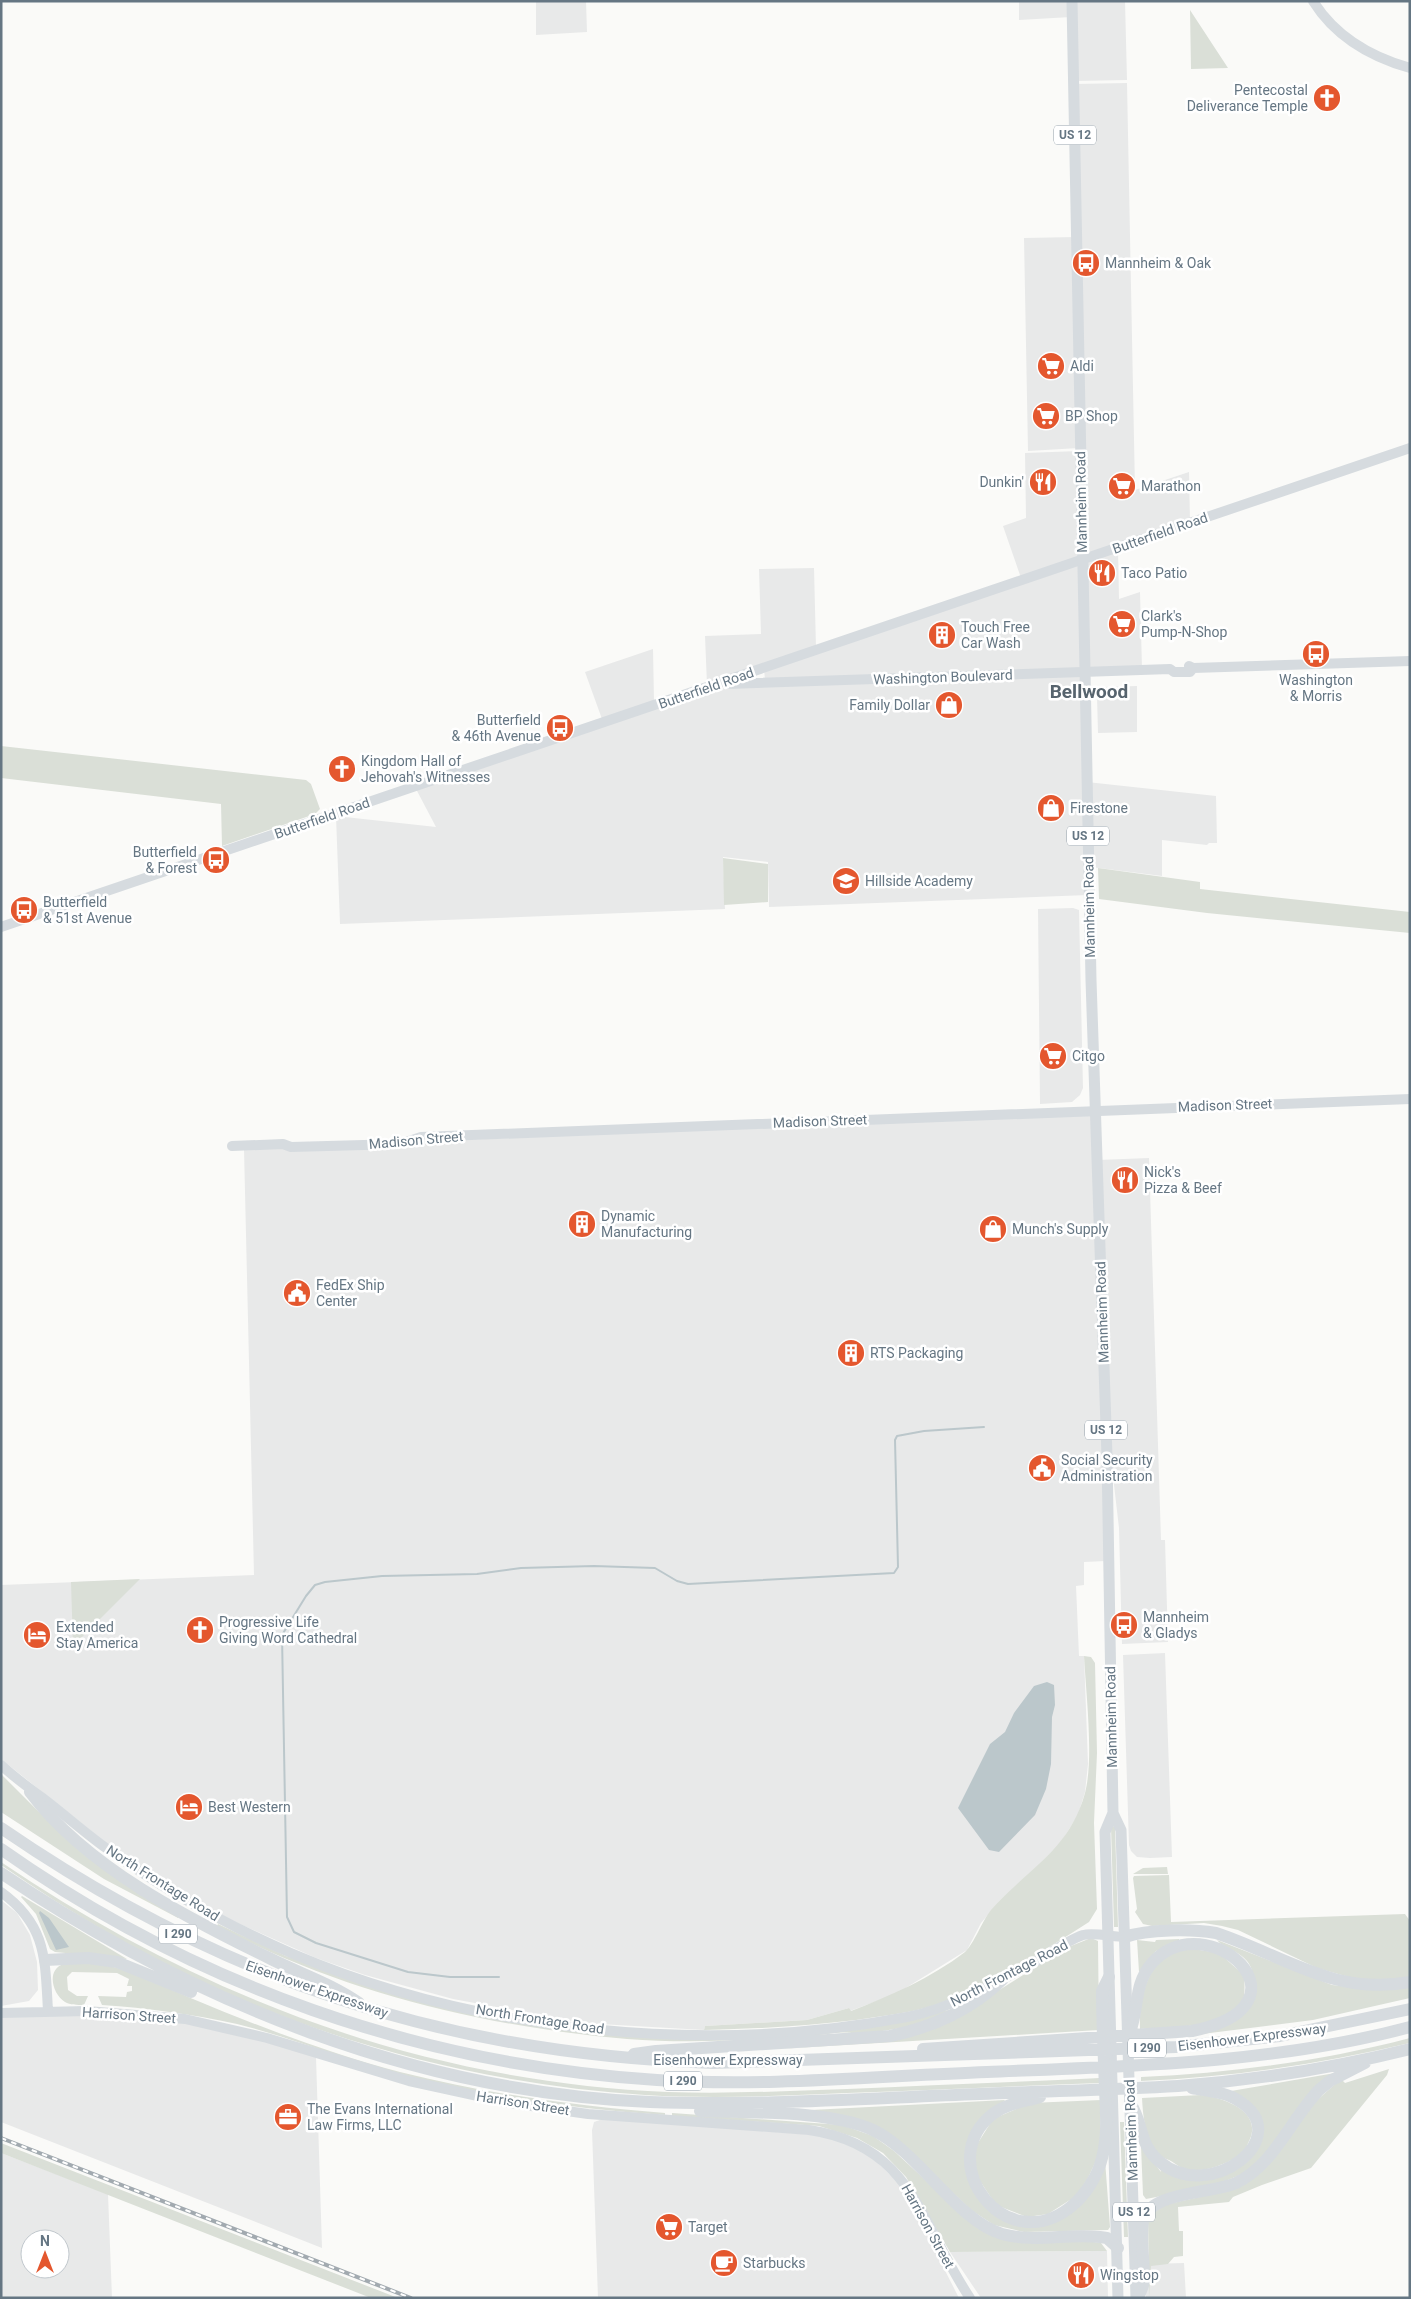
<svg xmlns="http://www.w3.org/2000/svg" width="1411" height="2299" viewBox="0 0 1411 2299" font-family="Roboto,sans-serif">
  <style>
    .built { fill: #e8e9e9; fill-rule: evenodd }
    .green { fill: #dadfd7 }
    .water { fill: #bbc7cb }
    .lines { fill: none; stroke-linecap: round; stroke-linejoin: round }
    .stream { stroke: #bbc7cb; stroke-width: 2 }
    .secondary { stroke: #d6dbdf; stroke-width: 10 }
    .primary { stroke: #d6dbdf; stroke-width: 11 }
    .highway { stroke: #d6dbdf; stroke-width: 12 }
    .rail-casing { stroke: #a2aab0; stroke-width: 4 }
    .rail { stroke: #fff; stroke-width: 2; stroke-dasharray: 5.5; stroke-linecap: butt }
    .labels { text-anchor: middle; stroke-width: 5; stroke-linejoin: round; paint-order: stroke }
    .shield { fill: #fff; stroke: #939fa8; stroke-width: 1 }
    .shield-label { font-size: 12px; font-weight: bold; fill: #657683 }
    .poi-label { font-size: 14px; fill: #657683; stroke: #fff; text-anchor: start }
    .street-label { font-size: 14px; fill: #657683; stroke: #fff }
    .district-label { font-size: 19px; font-weight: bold; fill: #57646e; stroke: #fff }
  </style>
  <rect width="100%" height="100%" fill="#fafaf8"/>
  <path class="built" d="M536,1H586L587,32L536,35Z
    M1019,1H1071V17L1019,20Z
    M1074,1H1125L1127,80L1075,81Z
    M1127,83L1135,490L1189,472L1190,521L1083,558L1075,84Z
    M1076,237L1079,448L1028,451L1024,238Z
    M1079,451L1081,558L1021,578L1003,526L1026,518L1025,453Z
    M1118,549L1119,599L1140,592L1142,669L1086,671L1084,560Z
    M1080,561L1083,671L765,681L764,668Z
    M814,568L816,648L707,685L705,636L761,634L759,569Z
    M653,649L654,701L602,719L585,672Z
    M1083,673L1088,895L769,907L768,862L723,857L725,909L340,924L336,816L436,827L416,789L717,686Z
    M1137,686V732L1098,733L1097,696L1100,690L1103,687Z
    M1087,782L1216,796L1217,843H1209L1207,845L1162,840V876L1091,867Z
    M1073,908L1079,910L1083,1088L1080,1095L1072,1102L1040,1104L1038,909Z
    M1091,1114L1106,1561L1084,1562V1585L1076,1586L1079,1656H1084L1088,1764L1085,1792L1078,1815L1058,1847L992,1910L981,1923L967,1950L896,1994L850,2011L849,2008L807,2020L705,2026L704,2030L582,2023L453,1999L365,1975L316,1958L204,1908L135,1866L1,1759V1585L254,1575L244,1149Z
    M1149,1158L1161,1540H1165L1168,1642L1122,1644L1119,1528L1108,1433L1098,1160Z
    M1165,1653L1172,1857L1150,1858L1137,1857L1131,1851L1129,1845L1123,1655Z
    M1,1900L17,1913L30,1935L37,1962L38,1990L29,2001L1,2006Z
    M72,2014L176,2021L223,2029L316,2057L322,2248L1,2122V2017Z
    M603,2119L816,2135L830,2137L868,2154L902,2186L959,2298H598L592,2130L594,2122Z
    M1,2153L108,2194L112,2298H1ZM30,2239H60V2269H30Z
    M1107,2251L1108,2298H981L950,2252Z
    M1184,2263L1186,2298H1146V2264Z"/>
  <path class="green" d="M1190,10L1228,68L1191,69Z
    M1,746L306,780L311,784L320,809L315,814L222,846L221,804L1,778Z
    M723,858L768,864V902L724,905Z
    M1098,868L1200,882V889L1410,912V933L1207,913L1099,899Z
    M140,1579L73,1646L71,1582Z
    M1084,1656L1091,1657L1095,1663L1097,1753L1094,1823L1097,1909L1089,1922C1040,1953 990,1986 935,2005C910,2013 883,2016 856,2020C806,2026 755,2029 704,2030L705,2026L807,2020L849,2008L851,2011C890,1996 931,1978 965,1952C974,1944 982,1921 991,1910C1027,1869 1069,1851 1085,1793C1094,1759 1086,1694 1084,1656Z
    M1,1774L38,1811L179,1915L178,1918L104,1879L1,1812Z
    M1111,1827H1115L1118,1927H1114Z
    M1,1862C202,1998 424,2082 668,2092C728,2094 787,2091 847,2089C931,2085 1016,2082 1100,2078L1101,2083C1016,2086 932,2090 847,2093C780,2096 712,2099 645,2095C458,2083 271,2028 108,1933C72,1912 36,1889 1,1865Z
    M1167,1867L1168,1874H1133L1143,1868Z
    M1169,1875L1171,1922L1405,1914L1410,1921V1978L1363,1981L1317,1968L1238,1930L1222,1926L1204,1923L1152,1926L1143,1924L1135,1912L1137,1909L1133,1878L1134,1876Z
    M22,1896L127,1959L55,1952L50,1949L36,1914L21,1897Z
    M218,1924L286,1956L463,2011L722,2039L950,2010L920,2025L857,2035C848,2029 818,2036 805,2037C746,2040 687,2044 627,2039C487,2027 343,1993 217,1926Z
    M1091,1938L1098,1941L1099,2030L778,2049L887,2041L961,2014L1066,1948Z
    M1179,1939V1942L1156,1951L1139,1972L1137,1940L1155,1942L1156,1940Z
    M1217,1940L1332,1985L1376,1990L1410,1987V1998L1313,2020L1202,2034C1230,2021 1249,2025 1253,1987C1254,1978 1253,1968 1247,1961C1239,1951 1222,1947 1217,1940Z
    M1193,1949L1219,1953L1245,1976C1244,1982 1245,1990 1244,1996C1236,2030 1166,2027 1140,2029C1139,2004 1145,1967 1170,1954C1176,1951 1186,1950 1193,1949Z
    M99,1963L128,1971C217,2010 306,2047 400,2072C488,2094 575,2106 665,2113V2115C573,2109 482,2096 392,2072C340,2058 289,2037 237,2024C192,2014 147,2008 102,2005L98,1996L126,1997L127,1992L132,1991V1986H127L129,1979L117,1973L72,1972L67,1977L68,1990L77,1996H88L84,2005C77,2005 70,2005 65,2002C52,1994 46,1969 64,1964C74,1961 89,1964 99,1963Z
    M1410,2038V2043C1321,2064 1232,2077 1141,2081V2077C1232,2073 1322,2061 1410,2038Z
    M1389,2069L1387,2075L1311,2168L1262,2185L1233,2197L1229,2202L1178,2207L1179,2231H1183V2256L1174,2257L1168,2264L1151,2266L1149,2298L1148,2216L1159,2206L1227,2191L1316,2101L1341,2079L1345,2083Z
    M1335,2073L1266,2154L1245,2173L1213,2186L1146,2199L1143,2195L1141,2146L1161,2172L1160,2168L1209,2179L1261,2135L1231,2091Z
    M1201,2095C1221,2097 1262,2110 1250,2139C1248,2143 1246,2149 1243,2152C1229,2164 1201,2175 1182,2168C1178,2166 1173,2162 1169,2160C1164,2158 1158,2156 1154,2150C1145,2134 1143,2117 1142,2098Z
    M1005,2100L968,2143L987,2209L1050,2223L1105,2160L1110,2227L1108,2230L1024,2232L994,2225L971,2210L903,2145L811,2110Z
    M1101,2100L1100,2152L1087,2180L1073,2198L1048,2214L1027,2217L996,2205L976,2175V2146L993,2119L1030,2103Z
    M672,2113L842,2125L873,2136L894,2151L975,2226L1101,2243L1107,2251L950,2252L906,2177L883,2153L857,2138L819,2126L672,2116Z
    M1120,2122H1124L1128,2237H1124Z
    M1,2143L398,2298H371L1,2153Z"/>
  <path class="water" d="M1047,1682L1054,1685L1055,1705L1052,1717L1051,1764L1046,1789L1035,1815L999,1852L989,1850L958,1808L990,1744L1005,1732L1014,1713L1034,1686Z
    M40,1911L49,1918L69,1947L56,1950L39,1913Z"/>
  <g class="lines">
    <path class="stream" d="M499,1977H450L408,1972L316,1943L294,1932L287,1917L282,1635L306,1596L315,1585L325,1582L382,1576L477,1574L521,1568L594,1566L655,1568L677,1581L688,1584L894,1573L898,1567L895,1440L897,1436L924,1431L984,1427"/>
    <path class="secondary" d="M1313,1C1335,36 1371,57 1410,68
      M1189,666L1193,668L1410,661
      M728,684L1170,669L1174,672H1190L1193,668
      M1,927L1410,448
      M232,1146L283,1144L291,1147L400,1144L421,1137L1410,1099
      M1,1765C15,1778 29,1788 44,1799C65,1815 85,1833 106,1848C164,1890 226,1925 291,1953C478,2033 707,2055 907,2017C952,2008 994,1984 1035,1962C1050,1953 1066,1941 1083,1935C1094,1932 1113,1937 1125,1937
      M1,1892C47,1925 45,1960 48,2011
      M1,2013L87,2011L185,2019L267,2038L409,2081L510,2103L588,2114L809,2130C913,2145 920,2224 970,2298"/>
    <path class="primary" d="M1072,1L1091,980L1107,1456L1113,1813L1105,1832L1118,2298
      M1113,1813L1121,1830L1136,2298"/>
    <path class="highway" d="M30,1792C86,1867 189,1919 271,1959C301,1974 332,1984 359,2003
      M1,1828C222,1980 445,2054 713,2063L1176,2047L1280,2036L1410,2009
      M1,1849C195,1986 421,2065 657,2080C766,2087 879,2076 987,2072C1129,2066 1272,2064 1410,2027
      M1,1873C194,2003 416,2092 650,2102C760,2106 870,2098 980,2094C1046,2091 1112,2090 1178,2086C1256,2080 1334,2068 1410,2049
      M1125,1937C1148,1929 1192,1929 1216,1933C1285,1956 1334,1996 1410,1982
      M45,1960L88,1958L117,1962L191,1992
      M923,2049L1192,2031C1321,2005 1207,1902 1152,1963C1132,1986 1140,2012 1128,2037
      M634,2054L656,2051L890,2036C931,2028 973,2009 1003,1979
      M1040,2097C1024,2102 1008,2103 994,2113C930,2162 1007,2262 1073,2205C1086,2194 1098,2175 1102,2158C1108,2136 1106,2112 1105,2090C1104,2057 1102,2024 1102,1991L1109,1977
      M1130,2103C1144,2123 1138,2144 1160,2162C1210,2204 1297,2137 1239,2101C1226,2092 1207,2091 1192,2088
      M700,2111C748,2113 831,2110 873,2130C919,2152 956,2220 1002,2234C1034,2243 1068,2233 1100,2237L1107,2238L1118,2248
      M1138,2298C1140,2292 1144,2286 1144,2280C1145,2264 1138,2228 1145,2215C1157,2192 1213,2193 1236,2183C1274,2165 1291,2119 1319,2090L1330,2081L1365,2063"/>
    <defs>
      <path id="rail" d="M1,2138L411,2298"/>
    </defs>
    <use href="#rail" class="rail-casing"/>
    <use href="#rail" class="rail"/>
  </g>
  <defs>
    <symbol id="church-disc" viewBox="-11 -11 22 22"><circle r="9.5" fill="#e4572e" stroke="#fff"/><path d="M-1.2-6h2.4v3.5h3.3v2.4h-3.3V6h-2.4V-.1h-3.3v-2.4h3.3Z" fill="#fff"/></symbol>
    <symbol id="bus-disc" viewBox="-11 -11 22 22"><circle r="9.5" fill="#e4572e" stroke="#fff"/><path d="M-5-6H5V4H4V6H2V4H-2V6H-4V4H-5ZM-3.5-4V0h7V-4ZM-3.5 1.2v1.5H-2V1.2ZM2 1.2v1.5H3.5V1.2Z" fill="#fff"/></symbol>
    <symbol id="supermarket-disc" viewBox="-11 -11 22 22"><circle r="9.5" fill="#e4572e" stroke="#fff"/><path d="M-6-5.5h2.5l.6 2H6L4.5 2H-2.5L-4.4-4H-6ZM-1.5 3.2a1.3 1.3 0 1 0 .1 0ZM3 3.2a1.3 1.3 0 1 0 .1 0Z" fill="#fff"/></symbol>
    <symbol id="restaurant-disc" viewBox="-11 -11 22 22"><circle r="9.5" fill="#e4572e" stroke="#fff"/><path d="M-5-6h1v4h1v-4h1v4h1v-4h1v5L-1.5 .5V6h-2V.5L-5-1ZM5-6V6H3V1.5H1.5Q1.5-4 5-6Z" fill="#fff"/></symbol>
    <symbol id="building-disc" viewBox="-11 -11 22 22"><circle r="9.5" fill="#e4572e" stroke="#fff"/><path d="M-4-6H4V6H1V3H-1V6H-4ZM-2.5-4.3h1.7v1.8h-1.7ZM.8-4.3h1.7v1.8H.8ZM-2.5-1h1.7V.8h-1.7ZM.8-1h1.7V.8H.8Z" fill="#fff"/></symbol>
    <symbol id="shop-disc" viewBox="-11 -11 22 22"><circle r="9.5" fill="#e4572e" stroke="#fff"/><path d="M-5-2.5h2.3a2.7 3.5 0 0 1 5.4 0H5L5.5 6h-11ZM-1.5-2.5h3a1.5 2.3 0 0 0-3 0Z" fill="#fff"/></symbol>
    <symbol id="school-disc" viewBox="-11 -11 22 22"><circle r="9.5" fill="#e4572e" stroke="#fff"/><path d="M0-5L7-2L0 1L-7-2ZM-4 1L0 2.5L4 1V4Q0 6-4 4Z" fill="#fff"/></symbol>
    <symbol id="civic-disc" viewBox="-11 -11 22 22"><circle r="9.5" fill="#e4572e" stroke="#fff"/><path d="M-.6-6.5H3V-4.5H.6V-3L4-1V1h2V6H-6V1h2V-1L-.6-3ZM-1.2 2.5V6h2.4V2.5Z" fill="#fff"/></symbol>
    <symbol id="hotel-disc" viewBox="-11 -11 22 22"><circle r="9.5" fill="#e4572e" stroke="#fff"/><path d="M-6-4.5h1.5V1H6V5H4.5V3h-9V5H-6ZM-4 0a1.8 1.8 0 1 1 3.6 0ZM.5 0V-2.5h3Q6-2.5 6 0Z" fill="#fff"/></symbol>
    <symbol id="office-disc" viewBox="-11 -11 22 22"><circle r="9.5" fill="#e4572e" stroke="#fff"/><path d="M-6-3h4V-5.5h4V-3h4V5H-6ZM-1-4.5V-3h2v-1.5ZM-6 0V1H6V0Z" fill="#fff"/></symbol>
    <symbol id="cafe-disc" viewBox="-11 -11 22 22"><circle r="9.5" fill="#e4572e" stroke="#fff"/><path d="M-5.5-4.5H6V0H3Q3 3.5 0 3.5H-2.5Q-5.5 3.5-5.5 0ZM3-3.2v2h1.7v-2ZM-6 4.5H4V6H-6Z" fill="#fff"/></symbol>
  </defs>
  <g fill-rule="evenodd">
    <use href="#church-disc" x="1311" y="82" width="32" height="32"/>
    <use href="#bus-disc" x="1070" y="247" width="32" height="32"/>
    <use href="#supermarket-disc" x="1035" y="350" width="32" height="32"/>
    <use href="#supermarket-disc" x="1030" y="400" width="32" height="32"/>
    <use href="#restaurant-disc" x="1027" y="466" width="32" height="32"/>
    <use href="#supermarket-disc" x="1106" y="470" width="32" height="32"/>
    <use href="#restaurant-disc" x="1086" y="557" width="32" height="32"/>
    <use href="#supermarket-disc" x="1106" y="608" width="32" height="32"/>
    <use href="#building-disc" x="926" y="619" width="32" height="32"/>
    <use href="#bus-disc" x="1300" y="638" width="32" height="32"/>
    <use href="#shop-disc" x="933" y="689" width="32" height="32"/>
    <use href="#bus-disc" x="544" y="712" width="32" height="32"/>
    <use href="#church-disc" x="326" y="753" width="32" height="32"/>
    <use href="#shop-disc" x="1035" y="792" width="32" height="32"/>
    <use href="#bus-disc" x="200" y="844" width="32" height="32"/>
    <use href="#school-disc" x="830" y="865" width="32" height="32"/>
    <use href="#bus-disc" x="8" y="894" width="32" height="32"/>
    <use href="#supermarket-disc" x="1037" y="1040" width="32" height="32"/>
    <use href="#restaurant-disc" x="1109" y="1164" width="32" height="32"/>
    <use href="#building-disc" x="566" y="1208" width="32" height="32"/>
    <use href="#shop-disc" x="977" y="1213" width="32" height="32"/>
    <use href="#civic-disc" x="281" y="1277" width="32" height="32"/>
    <use href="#building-disc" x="835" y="1337" width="32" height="32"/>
    <use href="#civic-disc" x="1026" y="1452" width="32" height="32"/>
    <use href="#bus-disc" x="1108" y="1609" width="32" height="32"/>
    <use href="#church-disc" x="184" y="1614" width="32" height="32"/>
    <use href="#hotel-disc" x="21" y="1619" width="32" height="32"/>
    <use href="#hotel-disc" x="173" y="1791" width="32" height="32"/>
    <use href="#office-disc" x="272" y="2101" width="32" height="32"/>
    <use href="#supermarket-disc" x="653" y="2211" width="32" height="32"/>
    <use href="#cafe-disc" x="708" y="2247" width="32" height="32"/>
    <use href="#restaurant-disc" x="1065" y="2259" width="32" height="32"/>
  </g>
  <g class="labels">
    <g class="shield">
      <rect x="1054" y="125.5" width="42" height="19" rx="4"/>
      <rect x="1067" y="826.5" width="42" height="19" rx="4"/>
      <rect x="1085" y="1420.5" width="42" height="19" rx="4"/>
      <rect x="159" y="1924.5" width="38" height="19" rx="4"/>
      <rect x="1128" y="2038.5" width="38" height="19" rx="4"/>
      <rect x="664" y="2071.5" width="38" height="19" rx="4"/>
      <rect x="1113" y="2202.5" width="42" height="19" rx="4"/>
    </g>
    <g class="shield-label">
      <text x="1075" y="139">US 12</text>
      <text x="1088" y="840">US 12</text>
      <text x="1106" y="1434">US 12</text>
      <text x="178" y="1938">I 290</text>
      <text x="1147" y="2052">I 290</text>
      <text x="683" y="2085">I 290</text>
      <text x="1134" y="2216">US 12</text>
    </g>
    <g class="poi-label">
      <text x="1308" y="95" text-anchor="end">Pentecostal<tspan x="1308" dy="16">Deliverance Temple</tspan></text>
      <text x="1105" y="268">Mannheim &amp; Oak</text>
      <text x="1070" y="371">Aldi</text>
      <text x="1065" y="421">BP Shop</text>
      <text x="1024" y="487" text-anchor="end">Dunkin'</text>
      <text x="1141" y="491">Marathon</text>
      <text x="1121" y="578">Taco Patio</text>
      <text x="1141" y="621">Clark's<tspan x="1141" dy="16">Pump-N-Shop</tspan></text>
      <text x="961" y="632">Touch Free<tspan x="961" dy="16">Car Wash</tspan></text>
      <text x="1316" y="685" text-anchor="middle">Washington<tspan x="1316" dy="16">&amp; Morris</tspan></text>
      <text x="930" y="710" text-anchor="end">Family Dollar</text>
      <text x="541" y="725" text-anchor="end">Butterfield<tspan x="541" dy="16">&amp; 46th Avenue</tspan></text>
      <text x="361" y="766">Kingdom Hall of<tspan x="361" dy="16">Jehovah's Witnesses</tspan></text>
      <text x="1070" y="813">Firestone</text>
      <text x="197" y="857" text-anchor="end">Butterfield<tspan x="197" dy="16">&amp; Forest</tspan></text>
      <text x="865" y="886">Hillside Academy</text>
      <text x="43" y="907">Butterfield<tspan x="43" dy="16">&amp; 51st Avenue</tspan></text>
      <text x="1072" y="1061">Citgo</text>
      <text x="1144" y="1177">Nick's<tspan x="1144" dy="16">Pizza &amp; Beef</tspan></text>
      <text x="601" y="1221">Dynamic<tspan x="601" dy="16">Manufacturing</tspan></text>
      <text x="1012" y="1234">Munch's Supply</text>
      <text x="316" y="1290">FedEx Ship<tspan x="316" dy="16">Center</tspan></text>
      <text x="870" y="1358">RTS Packaging</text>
      <text x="1061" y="1465">Social Security<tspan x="1061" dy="16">Administration</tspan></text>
      <text x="1143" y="1622">Mannheim<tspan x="1143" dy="16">&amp; Gladys</tspan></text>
      <text x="219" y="1627">Progressive Life<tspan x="219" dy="16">Giving Word Cathedral</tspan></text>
      <text x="56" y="1632">Extended<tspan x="56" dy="16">Stay America</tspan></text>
      <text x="208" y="1812">Best Western</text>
      <text x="307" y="2114">The Evans International<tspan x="307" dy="16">Law Firms, LLC</tspan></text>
      <text x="688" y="2232">Target</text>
      <text x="743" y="2268">Starbucks</text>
      <text x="1100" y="2280">Wingstop</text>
    </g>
    <g class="street-label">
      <text transform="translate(1081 502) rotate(-91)" y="5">Mannheim Road</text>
      <text transform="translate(1160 533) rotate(-19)" y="5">Butterfield Road</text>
      <text transform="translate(943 677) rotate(-2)" y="5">Washington Boulevard</text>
      <text transform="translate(706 688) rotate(-19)" y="5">Butterfield Road</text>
      <text transform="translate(322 818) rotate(-19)" y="5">Butterfield Road</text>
      <text transform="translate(1089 907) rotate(-91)" y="5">Mannheim Road</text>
      <text transform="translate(1225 1105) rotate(-2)" y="5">Madison Street</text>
      <text transform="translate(820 1121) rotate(-2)" y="5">Madison Street</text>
      <text transform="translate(416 1140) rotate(-5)" y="5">Madison Street</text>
      <text transform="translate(1102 1312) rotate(-92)" y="5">Mannheim Road</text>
      <text transform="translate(1111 1717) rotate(-91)" y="5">Mannheim Road</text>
      <text transform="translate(163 1883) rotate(32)" y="5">North Frontage Road</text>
      <text transform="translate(1009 1973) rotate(-27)" y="5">North Frontage Road</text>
      <text transform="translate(317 1989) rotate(19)" y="5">Eisenhower Expressway</text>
      <text transform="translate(129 2015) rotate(4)" y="5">Harrison Street</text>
      <text transform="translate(540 2019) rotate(9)" y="5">North Frontage Road</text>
      <text transform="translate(1252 2037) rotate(-7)" y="5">Eisenhower Expressway</text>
      <text x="728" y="2065">Eisenhower Expressway</text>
      <text transform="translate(523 2103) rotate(9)" y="5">Harrison Street</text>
      <text transform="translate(1131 2130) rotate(-92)" y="5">Mannheim Road</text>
      <text transform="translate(928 2226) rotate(61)" y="5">Harrison Street</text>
    </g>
    <g class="district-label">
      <text x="1089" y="698">Bellwood</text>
    </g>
  </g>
  <rect width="1411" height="2299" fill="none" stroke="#657683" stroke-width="5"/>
  <g transform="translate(45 2254)"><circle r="24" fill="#ffffff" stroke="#c1c8cd"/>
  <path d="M0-4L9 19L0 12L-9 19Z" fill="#e4572e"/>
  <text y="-8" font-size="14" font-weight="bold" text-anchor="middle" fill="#657683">N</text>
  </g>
</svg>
